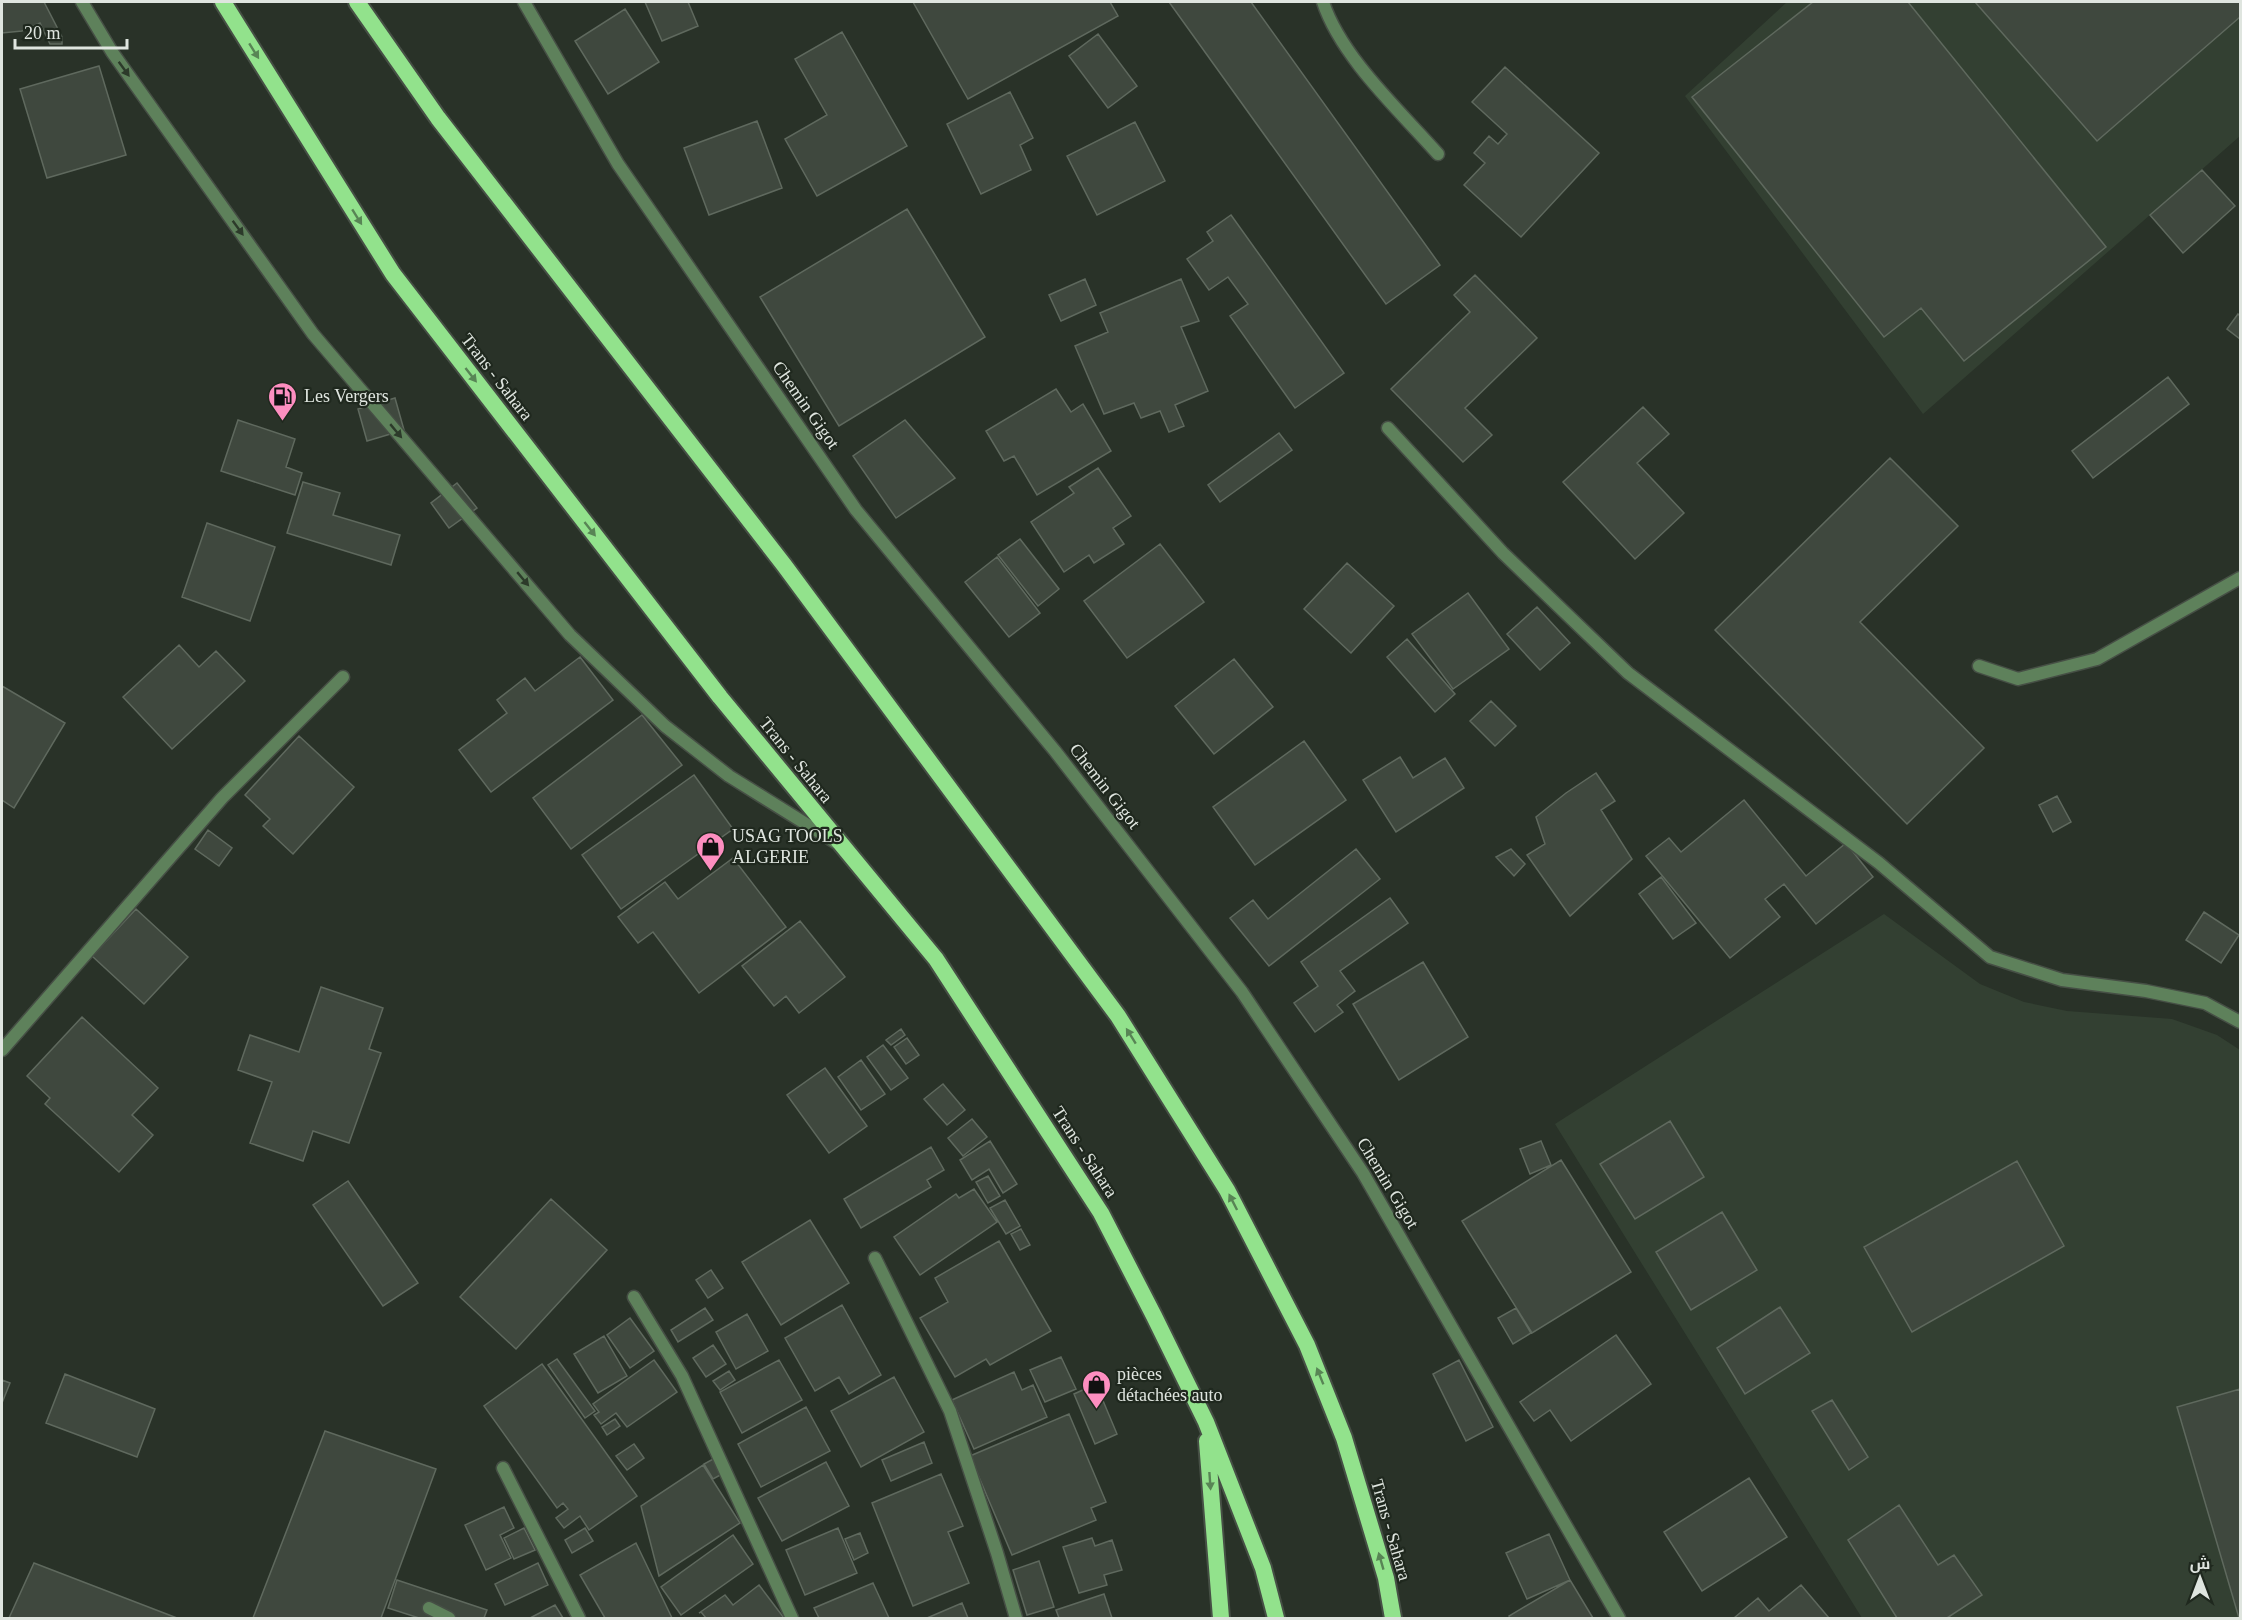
<svg xmlns="http://www.w3.org/2000/svg" width="2242" height="1620" viewBox="0 0 2242 1620" font-family="'Times New Roman',Cairo,serif">
  <style>
    .built { fill: #334032 }
    .building { fill: #3f483e; stroke: #5f695e; stroke-width: 1.5 }
    .lines { fill: none; stroke-linecap: round; stroke-linejoin: round }
    .service-casing { stroke: #464f45; stroke-width: 15 }
    .minor-casing { stroke: #464f45; stroke-width: 15 }
    .trunk-casing { stroke: #464f45; stroke-width: 20 }
    .service { stroke: #5e815b; stroke-width: 12 }
    .minor { stroke: #5e815b; stroke-width: 12 }
    .trunk { stroke: #92e28c; stroke-width: 16 }
    .oneway { fill: #588555 }
    .oneway2 { fill: #2c3a2a }
    .labels { text-anchor: middle; stroke-width: 4.5; stroke-linejoin: round; paint-order: stroke }
    .street-label { font-size: 18px; fill: #dfe5df; stroke: #1f281e }
    .poi-label { font-size: 18px; fill: #dfe5df; stroke: #1f281e; text-anchor: start }
  </style>
  <rect width="100%" height="100%" fill="#293228"/>
  <path class="built" d="M1787,2H2240V136L1923,414L1685,96Z
    M1884,914L1980,984L2024,1002L2067,1011L2172,1019L2217,1035L2240,1050V1618H1862L1555,1124Z"/>
  <path class="building" d="M2,2H44L62,37V44H50L40,23L22,31L2,33Z
    M645,2H688L698,26L662,41Z
    M913,2H1110L1118,16L968,99Z
    M1169,2H1251L1440,265L1386,304Z
    M1813,2H1908L2106,247L1964,361L1921,308L1884,337L1692,97Z
    M1975,2H2240V17L2097,141Z
    M625,9L659,62L608,94L575,41Z
    M842,32L907,146L817,196L785,139L827,115L795,59Z
    M1098,34L1137,86L1108,108L1069,56Z
    M99,66L126,155L47,178L20,89Z
    M1505,67L1599,153L1521,237L1464,185L1485,163L1474,153L1489,136L1498,144L1507,134L1472,102Z
    M1010,92L1033,138L1020,145L1031,170L981,194L947,124Z
    M757,121L782,188L709,215L684,148Z
    M1135,122L1165,181L1097,215L1067,156Z
    M2202,170L2235,206L2183,253L2150,215Z
    M907,209L985,337L839,426L760,297Z
    M1231,215L1344,373L1295,408L1230,316L1248,304L1228,277L1209,290L1187,259L1213,241L1207,232Z
    M1475,275L1537,338L1465,408L1492,435L1463,462L1391,389L1470,312L1454,295Z
    M1085,279L1096,305L1061,321L1049,295Z
    M1181,279L1199,321L1181,327L1208,391L1175,405L1184,426L1169,432L1160,411L1141,418L1134,403L1104,414L1075,346L1108,332L1100,313Z
    M2238,314L2240,316V339L2227,329Z
    M2168,377L2189,404L2093,478L2072,451Z
    M1056,389L1071,412L1083,404L1111,451L1037,495L1014,456L1004,461L986,431Z
    M395,398L404,430L367,441L358,409Z
    M1643,407L1669,434L1637,463L1684,513L1635,559L1563,482Z
    M238,420L295,439L286,467L302,473L295,495L221,471Z
    M905,420L955,478L896,518L853,456Z
    M1279,433L1292,450L1220,502L1208,485Z
    M1890,458L1958,526L1860,622L1984,748L1907,824L1715,630Z
    M1098,468L1131,516L1113,528L1124,544L1094,563L1089,555L1064,572L1031,522L1074,493L1069,487Z
    M303,482L340,493L333,515L400,535L391,565L287,533Z
    M457,483L477,508L449,528L431,503Z
    M207,523L275,547L250,621L182,597Z
    M1020,539L1059,589L1038,606L998,555Z
    M1160,544L1204,602L1127,658L1084,601Z
    M997,557L1040,613L1009,637L965,582Z
    M1347,563L1394,606L1351,653L1304,609Z
    M1468,593L1509,649L1453,689L1412,634Z
    M1537,607L1570,643L1540,670L1507,634Z
    M1407,639L1455,694L1435,712L1387,657Z
    M179,645L199,667L216,651L245,681L172,749L123,697Z
    M580,657L613,700L491,792L459,750L507,713L497,700L525,678L535,691Z
    M1234,659L1273,707L1214,754L1175,706Z
    M2,686L65,723L14,808L2,800Z
    M1491,701L1516,726L1495,746L1470,721Z
    M642,715L682,765L571,849L533,798Z
    M299,736L354,787L293,854L263,826L270,819L245,795Z
    M1304,741L1346,800L1255,865L1213,807Z
    M1400,757L1413,778L1445,758L1464,788L1396,832L1363,780Z
    M1596,773L1615,801L1601,810L1632,859L1570,916L1527,855L1545,844L1536,817L1566,793Z
    M694,775L733,829L621,909L582,855Z
    M2057,796L2071,822L2053,832L2039,805Z
    M1744,800L1806,876L1846,843L1873,877L1816,924L1784,884L1765,899L1780,917L1730,958L1646,856L1669,838L1681,852Z
    M208,830L232,848L219,866L195,849Z
    M1356,849L1380,879L1269,966L1230,918L1253,900L1268,919Z
    M1511,849L1525,864L1514,876L1496,857Z
    M733,858L786,927L699,993L653,932L638,943L618,917L665,882L678,899Z
    M1661,877L1696,923L1673,939L1639,894Z
    M1390,898L1408,923L1340,971L1355,991L1337,1005L1343,1012L1315,1032L1294,1003L1318,986L1301,962Z
    M136,909L188,957L144,1004L92,956Z
    M2204,912L2239,935L2221,963L2186,940Z
    M800,921L845,977L799,1013L786,996L774,1006L742,966Z
    M1423,962L1468,1037L1399,1080L1353,1004Z
    M321,987L383,1008L369,1049L381,1053L349,1143L313,1131L303,1161L250,1143L272,1082L238,1070L250,1035L299,1052Z
    M82,1017L158,1088L132,1115L153,1135L119,1172L45,1104L50,1098L27,1076Z
    M901,1029L905,1035L891,1045L886,1040Z
    M907,1038L919,1055L906,1064L894,1047Z
    M883,1045L908,1078L891,1090L867,1057Z
    M861,1060L885,1094L861,1110L838,1077Z
    M825,1068L867,1126L829,1153L787,1095Z
    M943,1084L965,1110L947,1125L924,1099Z
    M972,1119L987,1137L963,1156L948,1138Z
    M1670,1121L1704,1177L1635,1219L1600,1164Z
    M990,1141L1017,1184L1003,1193L989,1169L972,1180L960,1160Z
    M1541,1141L1551,1165L1530,1174L1520,1149Z
    M931,1147L944,1170L927,1180L931,1187L861,1228L844,1199Z
    M1561,1160L1631,1272L1532,1333L1462,1221Z
    M2017,1161L2064,1246L1912,1332L1864,1247Z
    M988,1176L1000,1196L988,1203L976,1182Z
    M348,1181L418,1283L383,1306L313,1205Z
    M974,1189L997,1222L920,1275L894,1237L956,1194L959,1198Z
    M551,1199L607,1250L516,1349L460,1297Z
    M1005,1200L1020,1226L1006,1234L990,1208Z
    M1722,1212L1757,1270L1691,1310L1656,1252Z
    M810,1220L849,1283L781,1325L742,1262Z
    M1021,1229L1030,1245L1020,1250L1011,1234Z
    M999,1241L1051,1331L990,1365L986,1359L955,1377L920,1318L948,1302L935,1278Z
    M711,1270L723,1288L708,1298L696,1280Z
    M842,1305L881,1375L849,1394L839,1377L815,1391L785,1338Z
    M1780,1307L1810,1353L1745,1394L1717,1348Z
    M705,1308L713,1320L678,1342L671,1330Z
    M1516,1308L1531,1333L1513,1344L1498,1318Z
    M747,1314L768,1351L736,1369L716,1332Z
    M630,1318L654,1351L630,1368L607,1335Z
    M1616,1335L1651,1384L1571,1441L1550,1410L1534,1421L1520,1402Z
    M604,1336L627,1376L598,1393L574,1354Z
    M713,1345L726,1364L706,1377L693,1358Z
    M1061,1357L1076,1389L1045,1402L1030,1370Z
    M557,1359L595,1411L585,1418L548,1365Z
    M654,1360L677,1392L627,1427L616,1413L601,1424L594,1415L599,1412L593,1404Z
    M779,1360L802,1400L742,1433L720,1392Z
    M1459,1360L1493,1427L1466,1441L1433,1374Z
    M542,1364L637,1496L589,1530L580,1516L564,1528L556,1518L568,1509L563,1503L557,1508L484,1406Z
    M729,1371L735,1380L720,1390L713,1381Z
    M1014,1372L1022,1390L1033,1385L1047,1417L974,1449L952,1400Z
    M65,1374L155,1409L137,1457L46,1423Z
    M894,1377L924,1432L861,1467L831,1411Z
    M2,1380L10,1383L2,1403Z
    M1096,1384L1117,1434L1095,1444L1074,1394Z
    M2240,1389V1618H2239L2177,1407Z
    M1832,1400L1868,1457L1849,1470L1812,1411Z
    M806,1407L830,1451L761,1487L738,1444Z
    M1069,1414L1106,1502L1091,1508L1096,1520L1012,1555L970,1456Z
    M615,1419L620,1426L607,1435L602,1427Z
    M325,1431L436,1469L381,1618H382H253Z
    M924,1442L932,1463L891,1481L882,1460Z
    M634,1444L644,1458L627,1470L616,1456Z
    M715,1458L724,1473L713,1479L704,1464Z
    M826,1462L849,1506L782,1541L758,1498Z
    M703,1465L740,1523L659,1576L641,1506Z
    M941,1474L963,1526L948,1532L969,1583L913,1606L872,1503Z
    M1749,1478L1787,1537L1702,1591L1664,1532Z
    M1899,1505L1938,1565L1954,1555L1982,1595L1947,1618H1897L1848,1540Z
    M504,1507L514,1528L500,1535L511,1558L486,1570L465,1525Z
    M524,1528L535,1550L514,1559L504,1538Z
    M585,1528L593,1541L572,1553L565,1540Z
    M838,1528L857,1573L805,1595L786,1550Z
    M860,1533L868,1553L854,1560L845,1539Z
    M1549,1534L1570,1580L1527,1599L1506,1553Z
    M733,1535L753,1564L681,1615L661,1587Z
    M1092,1538L1095,1546L1112,1540L1122,1570L1104,1575L1107,1585L1079,1593L1063,1547Z
    M636,1543L672,1618H605L580,1575Z
    M1039,1561L1054,1607L1027,1615L1013,1570Z
    M34,1563L177,1618H9Z
    M538,1563L548,1585L505,1605L495,1584Z
    M397,1580L487,1610L484,1618H419L388,1608Z
    M1570,1580L1593,1618H1510L1509,1616Z
    M873,1583L889,1618H819L814,1608Z
    M759,1585L784,1618H706L701,1612L699,1613L725,1595L733,1605Z
    M1801,1585L1829,1618H1734L1758,1598L1769,1611Z
    M1104,1594L1112,1618H1059L1056,1610Z
    M962,1603L968,1618H927Z
    M555,1605L563,1618H530Z"/>
  <g class="lines">
    <defs>
      <path id="service" d="M82,2L112,52L313,334L570,635L665,726L729,776L835,842
        M1979,666L2018,679L2097,659L2240,578
        M429,1608L449,1618"/>
      <path id="minor" d="M524,2L618,164L856,510L1055,751L1242,992L1363,1173L1619,1618
        M1323,2C1341,57 1399,110 1438,154
        M1388,428L1503,553L1628,673L1879,863L1990,957L2062,980L2146,991L2205,1003L2240,1022
        M2,1050L222,798L343,677
        M875,1258L950,1411L997,1553L1016,1618
        M634,1297L682,1376L792,1618
        M503,1468L579,1618"/>
      <path id="trunk" d="M223,2L393,274L720,697L936,959L1101,1213L1154,1316L1206,1422L1263,1568L1276,1618
        M357,2L438,118L784,565L1118,1016L1227,1190L1307,1345L1344,1438L1386,1578L1393,1618
        M1207,1441L1221,1618"/>
    </defs>
    <use href="#service" class="service-casing"/>
    <use href="#minor" class="minor-casing"/>
    <use href="#trunk" class="trunk-casing"/>
    <use href="#service" class="service"/>
    <use href="#minor" class="minor"/>
    <use href="#trunk" class="trunk"/>
  </g>
  <defs><path id="oneway-solid" d="M-6-.8H1V-3.2L6.5 0L1 3.2V.8H-6Z" transform="scale(1.5)"/></defs>
  <g class="oneway">
    <use href="#oneway-solid" transform="translate(254 51) rotate(58)"/>
    <use href="#oneway-solid" transform="translate(357 217) rotate(58)"/>
    <use href="#oneway-solid" transform="translate(471 375) rotate(52)"/>
    <use href="#oneway-solid" transform="translate(590 529) rotate(52)"/>
    <use href="#oneway-solid" transform="translate(1131 1036) rotate(-122)"/>
    <use href="#oneway-solid" transform="translate(1233 1202) rotate(-117)"/>
    <use href="#oneway-solid" transform="translate(1320 1376) rotate(-112)"/>
    <use href="#oneway-solid" transform="translate(1210 1481) rotate(86)"/>
    <use href="#oneway-solid" transform="translate(1381 1561) rotate(-106)"/>
  </g>
  <g class="oneway2">
    <use href="#oneway-solid" transform="translate(124 69) rotate(54)"/>
    <use href="#oneway-solid" transform="translate(238 228) rotate(54)"/>
    <use href="#oneway-solid" transform="translate(396 431) rotate(50)"/>
    <use href="#oneway-solid" transform="translate(523 579) rotate(50)"/>
  </g>
  <defs>
    <symbol id="fuel-pin" viewBox="-11 -11 22 30"><path d="M0 17L-7.5 6A9.5 9.5 0 1 1 7.5 6Z" fill="#fd8ec0" stroke="#1f281e"/><path d="M-5.5-6h7V0h2V4h1.3V-2.5L3-4.5l.8-.8L6-3V5H2.5V1h-1V6h-7ZM-4.2-4.7v3.2H.2V-4.7Z" fill="#111"/></symbol>
    <symbol id="shop-pin" viewBox="-11 -11 22 30"><path d="M0 17L-7.5 6A9.5 9.5 0 1 1 7.5 6Z" fill="#fd8ec0" stroke="#1f281e"/><path d="M-5-2.5h2.3a2.7 3.5 0 0 1 5.4 0H5L5.5 6h-11ZM-1.5-2.5h3a1.5 2.3 0 0 0-3 0Z" fill="#111"/></symbol>
  </defs>
  <g fill-rule="evenodd">
    <use href="#fuel-pin" x="266" y="380" width="33" height="45"/>
    <use href="#shop-pin" x="694" y="830" width="33" height="45"/>
    <use href="#shop-pin" x="1080" y="1368" width="33" height="45"/>
  </g>
  <g class="labels">
    <g class="street-label">
      <text transform="translate(497 377) rotate(52)" y="6">Trans - Sahara</text>
      <text transform="translate(806 405) rotate(55)" y="6">Chemin Gigot</text>
      <text transform="translate(796 760) rotate(51)" y="6">Trans - Sahara</text>
      <text transform="translate(1105 786) rotate(52)" y="6">Chemin Gigot</text>
      <text transform="translate(1085 1152) rotate(57)" y="6">Trans - Sahara</text>
      <text transform="translate(1388 1183) rotate(59)" y="6">Chemin Gigot</text>
      <text transform="translate(1391 1530) rotate(74)" y="6">Trans - Sahara</text>
    </g>
    <g class="poi-label">
      <text x="304" y="402">Les Vergers</text>
      <text x="732" y="842">USAG TOOLS<tspan x="732" dy="21">ALGERIE</tspan></text>
      <text x="1117" y="1380">pièces<tspan x="1117" dy="21">détachées auto</tspan></text>
    </g>
  </g>
  <rect width="2242" height="1620" fill="none" stroke="#dfe5df" stroke-width="6"/>
  <g transform="translate(2200 1578)" stroke="#1f281e" stroke-width="4.5" paint-order="stroke">
  <path d="M0-4.5L10 22L0 15L-10 22Z" fill="#dfe5df"/>
  <text y="-9" font-size="16" font-weight="bold" text-anchor="middle" fill="#dfe5df">ش</text>
  </g>
  <path d="M15 39v9h112v-9" fill="none" stroke="#dfe5df" stroke-width="3"/>
  <text x="24" y="39" font-size="18" fill="#dfe5df" stroke="#1f281e" stroke-width="4.5" paint-order="stroke">20 m</text>
</svg>
